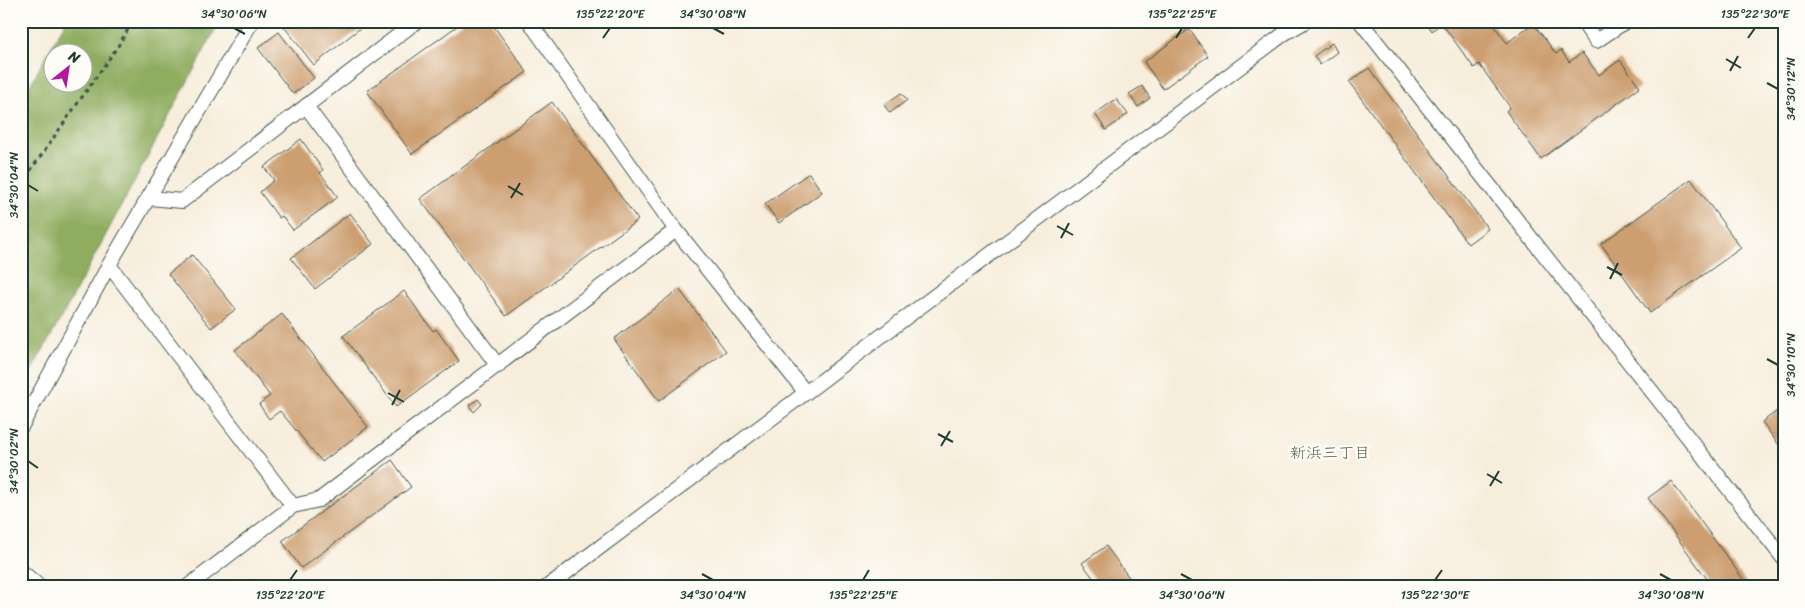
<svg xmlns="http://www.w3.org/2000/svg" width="1805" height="608" viewBox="0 0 1805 608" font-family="Sriracha,'Klee One',sans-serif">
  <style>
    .forest { fill: #8fac5f; stroke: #57744a; fill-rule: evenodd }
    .building { fill: #cc9e70 }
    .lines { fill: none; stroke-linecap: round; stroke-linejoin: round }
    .lane-casing { stroke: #3f574d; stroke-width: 16 }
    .path { stroke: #3f574d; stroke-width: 3; stroke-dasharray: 4 4; stroke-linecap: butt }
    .lane { stroke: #fff; stroke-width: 14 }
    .ticks { fill: none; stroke: #1f3d34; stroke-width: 2 }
    .labels { text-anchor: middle; stroke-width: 5; stroke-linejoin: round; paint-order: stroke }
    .neighbourhood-label { font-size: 16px; fill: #5c5f49; stroke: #fdfcf7 }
    .neatline { fill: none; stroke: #1f3d34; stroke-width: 2 }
    .ticks-label { font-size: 12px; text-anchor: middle; fill: #1f3d34 }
  </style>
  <rect width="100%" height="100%" fill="#fdfcf7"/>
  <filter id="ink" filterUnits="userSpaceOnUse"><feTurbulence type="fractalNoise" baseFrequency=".02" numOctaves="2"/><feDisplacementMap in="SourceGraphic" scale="10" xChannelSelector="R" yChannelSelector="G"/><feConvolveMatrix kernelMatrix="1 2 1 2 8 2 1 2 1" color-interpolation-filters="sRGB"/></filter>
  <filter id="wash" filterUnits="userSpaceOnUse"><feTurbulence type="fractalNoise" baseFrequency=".0096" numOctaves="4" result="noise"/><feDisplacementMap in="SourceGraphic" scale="20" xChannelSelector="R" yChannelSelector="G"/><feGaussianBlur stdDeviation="1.12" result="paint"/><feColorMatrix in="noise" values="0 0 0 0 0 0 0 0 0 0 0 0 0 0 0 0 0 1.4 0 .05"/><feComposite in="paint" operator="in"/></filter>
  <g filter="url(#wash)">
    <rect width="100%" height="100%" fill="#f7eddb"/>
    <path class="forest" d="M66,21H220L63,315L21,389V101ZM52,52H82V82H52Z"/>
    <g id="blocks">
      <path class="building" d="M285,21H369L314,65L282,24Z
        M464,21H490L527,72L412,154L367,91Z
        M1425,21H1436L1439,25L1432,31Z
        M1440,21H1491L1507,43L1533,23L1556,54L1561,50L1569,62L1582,53L1599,75L1620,60L1640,87L1541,159L1506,111L1510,107L1479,64L1474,68Z
        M1189,29L1208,56L1163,89L1144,62Z
        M279,32L314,78L293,94L258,48Z
        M1332,43L1337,52L1320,65L1314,56Z
        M1369,68L1488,229L1468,244L1349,82Z
        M1142,86L1150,98L1138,107L1129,94Z
        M901,93L907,100L890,113L884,105Z
        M1116,99L1128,114L1106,130L1095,114Z
        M552,102L638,220L506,316L420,199Z
        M301,139L323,170L320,173L338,197L293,230L282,216L279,218L260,192L274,180L264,167Z
        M809,173L822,192L779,223L765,204Z
        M1691,179L1741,248L1650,313L1601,244Z
        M350,213L373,244L315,289L291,258Z
        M192,255L236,309L211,328L168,274Z
        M679,289L726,351L659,401L614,339Z
        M404,291L433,331L436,329L459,361L396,407L343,336Z
        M282,314L368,427L322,462L280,411L269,419L259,404L270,396L235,350Z
        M478,399L482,404L474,412L469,406Z
        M1784,406V452L1762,422Z
        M392,460L411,487L301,568L282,541Z
        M1671,481L1749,587H1713L1648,498Z
        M1106,546L1136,587H1100L1082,563Z"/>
    </g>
  </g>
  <g filter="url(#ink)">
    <use href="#blocks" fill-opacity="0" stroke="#3f574d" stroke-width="1"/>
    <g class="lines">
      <defs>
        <path id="lane" d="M529,21L676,230L806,393
          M1360,21L1784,559
          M1582,21L1596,41L1626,21
          M306,106L498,366
          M150,198L182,201L417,21
          M109,265L293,506
          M21,427L109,265L252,21
          M21,571L40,587
          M187,587L293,506L319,500L676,230
          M547,587L1285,33L1306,21"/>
      </defs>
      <use href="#lane" class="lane-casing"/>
      <path class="path" d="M21,184L118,46L133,21"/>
      <use href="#lane" class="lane"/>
    </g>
  </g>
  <path class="ticks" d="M234,28L245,34M713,28L724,34M603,38L610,28M1176,38L1182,28M1748,38L1755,28M1726,59L1741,68M1730,71L1738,56M1767,83L1778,89M28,185L38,191M508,186L523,195M511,198L520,183M1057,226L1073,235M1061,238L1069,223M1607,267L1622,275M1610,279L1618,263M1767,359L1778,365M388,393L404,402M392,405L400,390M938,434L953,442M941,446L950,431M28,461L38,468M1487,474L1502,483M1490,486L1499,471M702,574L713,580M1181,574L1192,580M1660,574L1671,580M290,580L297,570M863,580L869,570M1435,580L1442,570"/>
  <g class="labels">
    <g class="neighbourhood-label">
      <text x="1330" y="458">新浜三丁目</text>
    </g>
  </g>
  <rect width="1805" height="608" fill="none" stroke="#fdfcf7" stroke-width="55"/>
  <g transform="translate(68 68) rotate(30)"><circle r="24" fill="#fdfcf7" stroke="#a4b0a9"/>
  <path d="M0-4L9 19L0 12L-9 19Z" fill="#b5179e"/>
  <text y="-8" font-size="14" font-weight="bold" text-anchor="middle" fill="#1f3d34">N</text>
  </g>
  <rect x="28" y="28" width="1750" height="552" class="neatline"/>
  <g class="ticks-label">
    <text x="234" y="18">34°30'06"N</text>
    <text x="610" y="18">135°22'20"E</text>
    <text x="713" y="18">34°30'08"N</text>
    <text x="1182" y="18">135°22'25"E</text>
    <text x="1755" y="18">135°22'30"E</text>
    <text transform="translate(1791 89) rotate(-90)" y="4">34°30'12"N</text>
    <text transform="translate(14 185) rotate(-90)" y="4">34°30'04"N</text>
    <text transform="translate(1791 365) rotate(-90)" y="4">34°30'10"N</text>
    <text transform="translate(14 461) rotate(-90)" y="4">34°30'02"N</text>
    <text x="290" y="599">135°22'20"E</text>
    <text x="713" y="599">34°30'04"N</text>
    <text x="863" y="599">135°22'25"E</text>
    <text x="1192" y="599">34°30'06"N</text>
    <text x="1435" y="599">135°22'30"E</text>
    <text x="1671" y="599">34°30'08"N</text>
  </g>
</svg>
